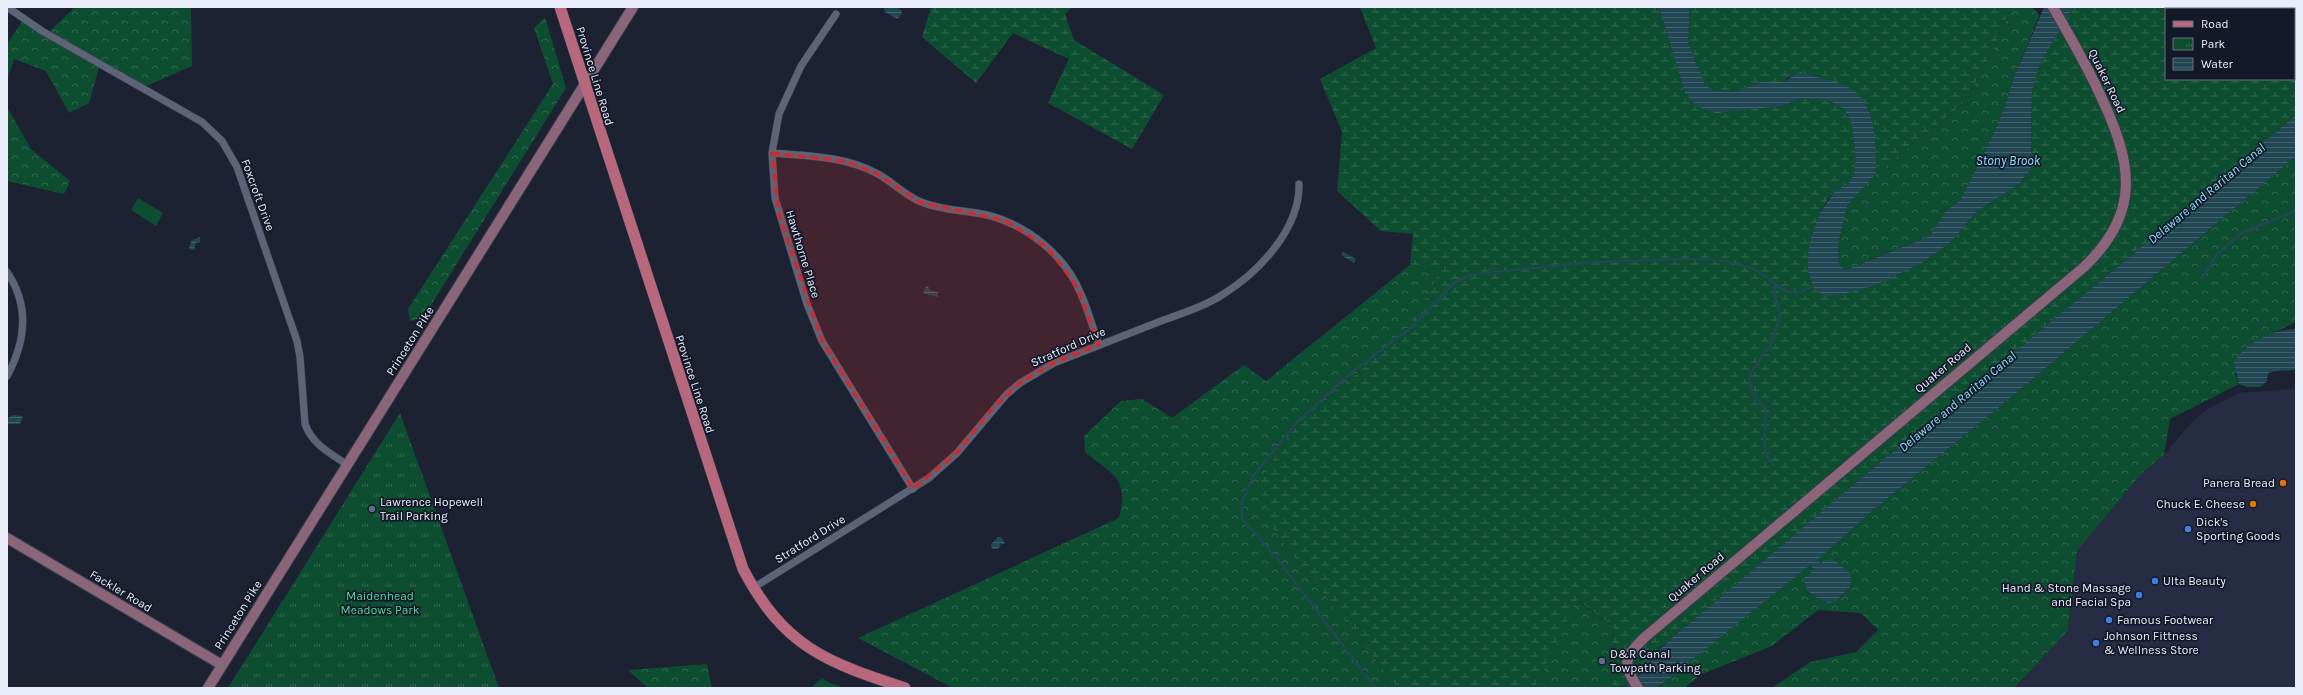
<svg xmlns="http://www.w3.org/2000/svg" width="2303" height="695" viewBox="0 0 2303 695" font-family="Karla,sans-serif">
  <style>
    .built { fill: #262c43 }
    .forest { fill: url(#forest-crowns) }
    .wetland { fill: url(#wetland-marsh); fill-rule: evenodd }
    .park { fill: url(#park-tufts) }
    .garden { fill: #0d4e31 }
    .water { fill: url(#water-rules) }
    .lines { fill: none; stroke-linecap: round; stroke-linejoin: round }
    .stream { stroke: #204753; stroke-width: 2.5 }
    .street-casing { stroke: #393d4b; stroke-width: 8 }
    .secondary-casing { stroke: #393d4b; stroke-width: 12 }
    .primary-casing { stroke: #393d4b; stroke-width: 12 }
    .street { stroke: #5d6478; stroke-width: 7 }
    .secondary { stroke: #8b667a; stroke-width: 10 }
    .primary { stroke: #b8687c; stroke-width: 11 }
    .marked { fill: #d62828; fill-opacity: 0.2; stroke: #d62828; stroke-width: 3; stroke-dasharray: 8 5; stroke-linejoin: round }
    .food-dot { fill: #e8710a; stroke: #141929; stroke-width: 1.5 }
    .service-dot { fill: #5c6f8a; stroke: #141929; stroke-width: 1.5 }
    .shop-dot { fill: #3f7fe0; stroke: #141929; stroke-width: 1.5 }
    .labels { text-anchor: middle; stroke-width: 3.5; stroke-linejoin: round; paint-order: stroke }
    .street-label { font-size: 12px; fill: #eaeefa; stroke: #141929 }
    .poi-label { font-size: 12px; fill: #eaeefa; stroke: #141929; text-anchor: start }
    .park-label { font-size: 12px; fill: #56db9a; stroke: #141929 }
    .water-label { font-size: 13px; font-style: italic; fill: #8be0fb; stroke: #141929 }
  </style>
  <defs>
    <pattern id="forest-crowns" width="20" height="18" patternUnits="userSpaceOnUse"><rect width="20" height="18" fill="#0d4e31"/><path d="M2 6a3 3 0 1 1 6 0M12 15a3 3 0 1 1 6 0" fill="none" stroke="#306850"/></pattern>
    <pattern id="wetland-marsh" width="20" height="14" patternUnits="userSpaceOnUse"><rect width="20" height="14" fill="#0d4e31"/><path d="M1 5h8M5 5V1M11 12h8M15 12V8" fill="none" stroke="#306850"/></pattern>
    <pattern id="park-tufts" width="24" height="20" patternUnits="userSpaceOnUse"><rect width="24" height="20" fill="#0d4e31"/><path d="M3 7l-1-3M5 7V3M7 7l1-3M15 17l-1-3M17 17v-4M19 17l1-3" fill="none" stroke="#306850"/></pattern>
    <pattern id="water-rules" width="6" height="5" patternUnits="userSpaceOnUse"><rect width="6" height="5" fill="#204753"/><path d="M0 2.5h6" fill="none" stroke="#41626d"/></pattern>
  </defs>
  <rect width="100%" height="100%" fill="#1d2233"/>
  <path class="built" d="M2296,389V688H2014L2068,631L2077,551L2142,473L2164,455L2191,423L2209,408L2239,393Z"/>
  <path class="forest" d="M75,7H191L192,66L144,87L100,63L89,103L69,113L46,71L14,59L7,80V44L23,20L48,33Z
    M2003,7H2033L2039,16L2013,80L2003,112L1982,158L1960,200L1945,212L1930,236L1846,270L1839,265L1838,245L1847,206L1876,174L1962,104L1985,67L2007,18Z
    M545,17L566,88L423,318L410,321L408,309L553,84L534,28Z
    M7,107L31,149L70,181L64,194L7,181Z
    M2296,156V322L2267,336L2235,373L2239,384L2170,419L2164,455L2142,473L2077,551L2068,631L2014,688H1772L1810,662L1856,652L1878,630L1861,613L1818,610L1772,646L1702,674L1684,688H1659L1671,675L1810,565L1836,601L1851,586L1817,559L1872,511L1997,409Z
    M1410,265L1441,271L1406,331L1294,428L1275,532L1398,688H953L858,638L1119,518C1129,478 1114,476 1085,452L1084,436L1121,401L1142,399L1172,418L1244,365L1266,381Z
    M1576,600L1614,627C1614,649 1603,664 1613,687L1535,688Z
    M707,664L712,688H648L628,670Z
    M822,678L830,683L844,688H811Z"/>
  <path class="wetland" d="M931,7H1072L1065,14L1074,40L1164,95L1132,149L1048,103L1069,59L1013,33L976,83L922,37Z
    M1360,7H1659L1685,93L1781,106L1803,98L1830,101L1844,109L1852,124L1856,161L1854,174L1848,184L1834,192L1828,199L1820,213L1811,237L1808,272L1814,288L1951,242L1976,212L2019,184L2031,169L2032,91L2039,66L2073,7H2296V115L2125,261L1891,453L1673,637C1664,645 1653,653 1646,663C1634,677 1636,687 1613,687C1603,664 1614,649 1614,627L1577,600L1535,688H1398L1275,532L1258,484L1294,428L1406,331L1441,271L1410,265L1413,234L1381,231L1337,191L1342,132L1320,79L1376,48ZM2166,9H2294V79H2166Z
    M1690,7H2003L2007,18L1985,67L1962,104L1876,174L1871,116L1789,77L1783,82H1761L1735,92L1713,90L1705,85L1688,42Z"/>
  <path class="park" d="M400,413L499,688H228Z"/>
  <path class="garden" d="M138,198L163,213L156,226L131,210Z"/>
  <path class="water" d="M896,7L901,10L902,14L897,19L885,12L884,7Z
    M1659,7H1690L1688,42L1705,85L1713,90L1735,92L1761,82H1783L1800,72C1815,77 1838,81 1850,88C1878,104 1875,147 1876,174L1847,206L1838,245L1839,265L1846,270L1930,236L1945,212L1960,200L1982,158L2003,112L2013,80L2044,7H2073L2039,66L2032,91L2031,169L2019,184L1976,212L1951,242L1923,262L1876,285L1844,294L1824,296L1814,288L1808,272V254L1811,237L1820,213L1834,192L1848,184L1854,174L1856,161L1852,124L1844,109L1830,101L1803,98L1781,106L1716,113L1697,106L1685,93Z
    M2296,115V156L1997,409L1872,511L1818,559L1821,563L1832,558L1850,573L1851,586L1836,601L1829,603C1815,598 1806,594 1804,578L1814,570L1810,565L1657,688H1612L1625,687L1639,675L1645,663L1673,637L1891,453L2125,261Z
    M200,237V242L196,243L194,250L189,249L191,241Z
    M1343,252L1356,259L1354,263L1341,255Z
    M927,285L930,290L938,292V297L925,294L923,292Z
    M2296,329V369C2287,372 2279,369 2268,373L2267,381L2260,387H2247L2239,384L2234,362C2247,342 2272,330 2296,329Z
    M13,415L23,416L20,424H8V418Z
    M998,537L1002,538L1005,544H1001L998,549H992L991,544Z"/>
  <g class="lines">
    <path class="stream" d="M2202,278L2217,254L2242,233L2296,211
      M1774,465C1758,454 1767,426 1766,408L1756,399L1750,385V374L1772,343L1780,314L1774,293L1775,286
      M1375,688L1276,557L1242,519L1241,504L1253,476L1297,422L1351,373L1412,327L1455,282L1473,274C1536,268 1598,260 1661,260C1684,259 1707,258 1728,262C1741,264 1755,268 1765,276C1784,291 1792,300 1816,284"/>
    <defs>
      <path id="street" d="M7,7L42,31L202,122L222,141L237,167L297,341L300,357L305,424C312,444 330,453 346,464
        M836,14L801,66L779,114L772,153L775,198L807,304L822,341L913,489
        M772,153C807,156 844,156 876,173C892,181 904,195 921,202C943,211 965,210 987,215C1027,225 1065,255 1081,294C1088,310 1093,328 1099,345
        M7,272C30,306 26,341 7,376
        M753,588L929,478L957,453L1006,395L1020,383L1054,363C1089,349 1125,335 1161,321C1183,313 1206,306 1225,293C1260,271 1300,228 1299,184"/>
      <path id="secondary" d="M7,538L222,665
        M208,688L633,7
        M1638,688C1622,663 1624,658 1644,638L2084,267C2140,214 2133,166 2103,101C2089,69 2071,38 2053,7"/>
      <path id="primary" d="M560,7L743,569C784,647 826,662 905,688"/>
    </defs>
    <use href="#street" class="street-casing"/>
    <use href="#secondary" class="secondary-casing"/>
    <use href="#primary" class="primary-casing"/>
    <use href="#street" class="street"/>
    <use href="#secondary" class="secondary"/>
    <use href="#primary" class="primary"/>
  </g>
  <path class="marked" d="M772,153L846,161L876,173L920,202L1004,220L1047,247L1078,288L1099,345L1054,363L1020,383L992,409L957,453L913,489L822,341L779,216Z"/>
  <g class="food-dot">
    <circle cx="2283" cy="483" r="4"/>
    <circle cx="2253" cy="504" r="4"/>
  </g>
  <g class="service-dot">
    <circle cx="372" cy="509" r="4"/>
    <circle cx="1602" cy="661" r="4"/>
  </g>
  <g class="shop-dot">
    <circle cx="2188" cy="529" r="4"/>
    <circle cx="2155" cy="581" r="4"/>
    <circle cx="2139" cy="595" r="4"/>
    <circle cx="2109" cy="620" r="4"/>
    <circle cx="2096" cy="643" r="4"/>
  </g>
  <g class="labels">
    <g class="street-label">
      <text transform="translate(595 76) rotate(73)" y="4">Province Line Road</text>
      <text transform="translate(2107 81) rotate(64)" y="4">Quaker Road</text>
      <text transform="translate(258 195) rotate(70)" y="4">Foxcroft Drive</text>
      <text transform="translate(803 254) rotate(73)" y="4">Hawthorne Place</text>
      <text transform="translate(410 341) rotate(-58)" y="4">Princeton Pike</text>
      <text transform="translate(1068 347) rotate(-24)" y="4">Stratford Drive</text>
      <text transform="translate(1943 368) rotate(-40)" y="4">Quaker Road</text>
      <text transform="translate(695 384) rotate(72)" y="4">Province Line Road</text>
      <text transform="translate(810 539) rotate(-32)" y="4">Stratford Drive</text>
      <text transform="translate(1696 577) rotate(-40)" y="4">Quaker Road</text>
      <text transform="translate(121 591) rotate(31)" y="4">Fackler Road</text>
      <text transform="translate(238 615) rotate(-58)" y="4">Princeton Pike</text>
    </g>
    <g class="poi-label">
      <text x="2275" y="487" text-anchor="end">Panera Bread</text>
      <text x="380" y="506">Lawrence Hopewell<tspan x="380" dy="14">Trail Parking</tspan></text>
      <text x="2245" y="508" text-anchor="end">Chuck E. Cheese</text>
      <text x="2196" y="526">Dick's<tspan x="2196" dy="14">Sporting Goods</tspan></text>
      <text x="2163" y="585">Ulta Beauty</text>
      <text x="2131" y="592" text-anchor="end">Hand &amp; Stone Massage<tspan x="2131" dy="14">and Facial Spa</tspan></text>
      <text x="2117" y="624">Famous Footwear</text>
      <text x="2104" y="640">Johnson Fittness<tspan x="2104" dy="14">&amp; Wellness Store</tspan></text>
      <text x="1610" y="658">D&amp;R Canal<tspan x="1610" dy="14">Towpath Parking</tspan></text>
    </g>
    <g class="park-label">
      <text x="380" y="600">Maidenhead<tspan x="380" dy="14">Meadows Park</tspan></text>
    </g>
    <g class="water-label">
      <text x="2008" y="165">Stony Brook</text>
      <text transform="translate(2206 193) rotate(-40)" y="5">Delaware and Raritan Canal</text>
      <text transform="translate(1957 401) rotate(-40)" y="5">Delaware and Raritan Canal</text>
    </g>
  </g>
  <rect width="2303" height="695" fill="none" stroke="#eaeefa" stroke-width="16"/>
  <rect x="2165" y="8" width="130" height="72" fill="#141929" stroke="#6a6e7d"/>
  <rect x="2173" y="21" width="20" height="6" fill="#b8687c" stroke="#6a6e7d"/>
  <text x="2201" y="28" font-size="12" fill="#eaeefa">Road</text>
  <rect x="2173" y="38" width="20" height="12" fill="url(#park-tufts)" stroke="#6a6e7d"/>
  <text x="2201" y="48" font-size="12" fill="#eaeefa">Park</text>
  <rect x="2173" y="58" width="20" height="12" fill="url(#water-rules)" stroke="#6a6e7d"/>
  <text x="2201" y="68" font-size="12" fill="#eaeefa">Water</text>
</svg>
